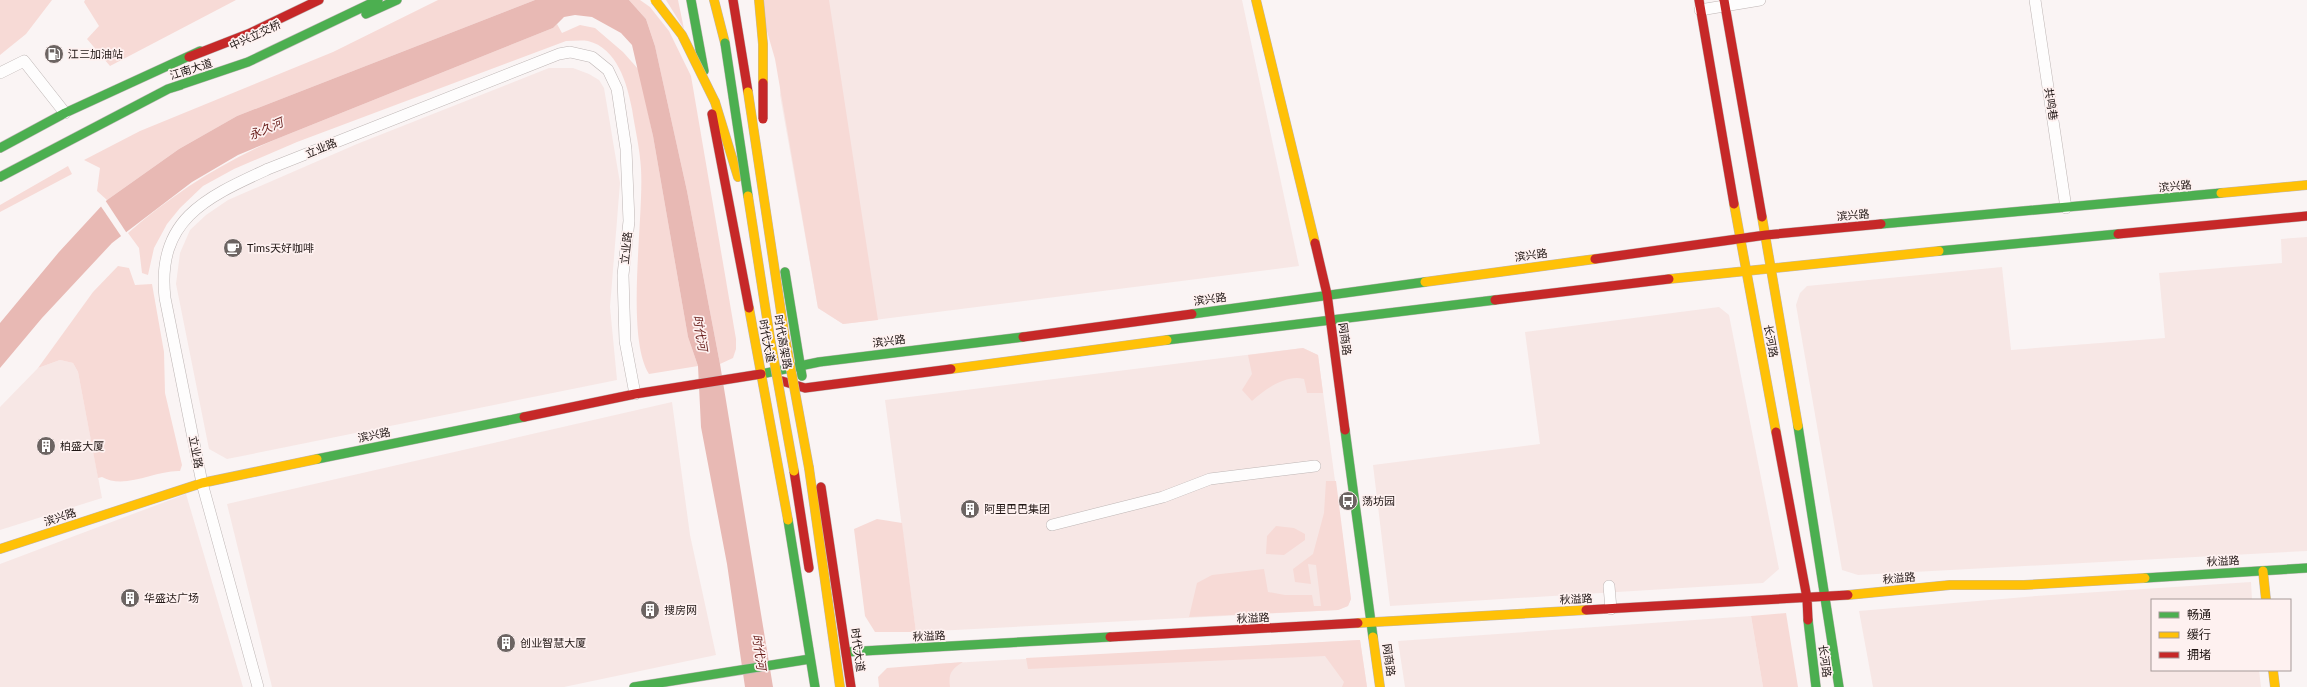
<svg xmlns="http://www.w3.org/2000/svg" width="2307" height="687" viewBox="0 0 2307 687" font-family="Lato,'Noto Sans SC',sans-serif">
  <style>
    .built { fill: #f7e7e5 }
    .green { fill: #f7dad6 }
    .water { fill: #e8b9b4 }
    .pier { fill: #faf4f4 }
    .lines { fill: none; stroke-linecap: round; stroke-linejoin: round }
    .street-casing { stroke: #beb6b5; stroke-width: 12 }
    .fast-casing { stroke: #beb6b5; stroke-width: 10 }
    .slow-casing { stroke: #beb6b5; stroke-width: 10 }
    .jam-casing { stroke: #beb6b5; stroke-width: 10 }
    .street { stroke: #fefdfd; stroke-width: 11 }
    .fast { stroke: #4caf50; stroke-width: 9 }
    .slow { stroke: #ffc107; stroke-width: 9 }
    .jam { stroke: #c62828; stroke-width: 9 }
    .fast-bridge-casing { stroke: #beb6b5; stroke-width: 10; stroke-linecap: butt }
    .slow-bridge-casing { stroke: #beb6b5; stroke-width: 10; stroke-linecap: butt }
    .jam-bridge-casing { stroke: #beb6b5; stroke-width: 10; stroke-linecap: butt }
    .fast-bridge { stroke: #4caf50; stroke-width: 9 }
    .slow-bridge { stroke: #ffc107; stroke-width: 9 }
    .jam-bridge { stroke: #c62828; stroke-width: 9 }
    .labels { text-anchor: middle; stroke-width: 3.5; stroke-linejoin: round; paint-order: stroke }
    .street-label { font-size: 11px; fill: #201614; stroke: #fef1f0 }
    .poi-label { font-size: 11px; fill: #201614; stroke: #fef1f0; text-anchor: start }
    .water-label { font-size: 12px; font-style: italic; fill: #671c19; stroke: #fef1f0 }
  </style>
  <rect width="100%" height="100%" fill="#faf4f4"/>
  <path class="built" d="M784,0H1242L1299,266L843,324L818,308L780,95Z
    M549,68H573L589,74L599,80L604,88L620,183L610,307L617,380L227,459L209,449L176,284L180,253L190,230L206,215L228,200L357,144Z
    M2307,237V551L1858,575L1842,570L1796,305L1800,293L1807,286L2002,267L2011,350L2165,338L2159,273L2282,263L2281,239Z
    M1719,307L1729,315L1779,569L1763,583L1390,606L1373,465L1540,444L1525,332Z
    M1303,348L1318,355L1351,599L1348,606L1338,610L916,632L885,400Z
    M60,360L73,363L78,372L102,498L0,530V407L38,368Z
    M672,402L690,535L716,655L564,687H272L227,504Z
    M186,494L243,687H0V564Z
    M2251,582L2252,600H2152V670H2259L2261,687H1873L1859,611L2036,596Z
    M1751,616L1763,687H1405L1398,641Z
    M1360,640L1367,687H937L934,664Z"/>
  <path class="green" d="M0,0H52L26,34L0,55Z
    M85,0H236L110,66L87,39L99,26L84,2Z
    M438,0H535L237,116L179,149L107,200L97,191L100,168L84,160L140,131L333,52Z
    M629,0H640L650,7L669,31L691,76L736,339V349L733,358L720,364L687,191L655,46L646,19Z
    M666,0H678L684,29Z
    M758,0H829L878,320L843,324L818,308L775,59Z
    M557,24L562,33L580,25L595,28L623,52L639,70L653,136L688,337L698,366L649,374C625,336 644,219 641,169C640,149 635,129 632,109C627,83 617,48 588,41C581,40 573,41 566,41L297,142L234,169L203,186L180,208L167,224L154,248L148,275L142,273L139,248L128,233C173,194 219,164 274,140L553,28Z
    M68,166L72,174L0,212V205Z
    M118,266L129,268L135,285L152,284L164,352L165,393L182,465L180,471C155,470 125,490 102,477L98,478L78,372L73,363L60,360L38,368L93,292Z
    M1303,348L1318,355L1323,393H1307L1304,379C1286,374 1264,390 1252,401L1242,390L1252,374L1248,355Z
    M1326,481H1336L1351,599L1348,606L1338,610L1189,617L1197,583L1212,575L1264,569L1268,592L1285,595H1312L1314,606H1321L1316,565L1308,564L1311,584L1295,582L1293,569L1313,554L1324,513Z
    M877,519L902,523L916,632H875L865,616L854,529Z
    M1276,526L1294,528L1305,534V540L1284,555L1266,554L1267,536Z
    M1786,613L1798,687H1763L1751,616Z
    M1360,640L1367,687H1342L1344,682L1325,656L1028,669L1026,658Z
    M963,662C952,669 948,673 950,687H879L878,677L887,668Z"/>
  <path class="water" d="M535,0H629L646,19L655,46L687,191L720,364L773,687H745L727,564L701,427L698,366L688,337L653,136L632,45L621,33L592,17L575,15L564,17L553,28L274,140L238,155L192,182L112,243L42,318L0,368V323L59,252L107,200L179,149L237,116Z"/>
  <path class="pier" d="M105,200L128,235L123,239L100,205Z"/>
  <g class="lines">
    <defs>
      <path id="street" d="M2035,0L2066,208
        M1700,10L1760,0
        M0,73L24,61L65,113
        M1052,525L1163,497L1210,479L1315,466
        M1609,586L1611,609
        M258,687L202,483L165,298C156,219 207,197 268,169L559,54L570,52L592,57L608,70L617,89L626,149L629,221L623,275L625,341L635,394"/>
      <path id="fast" d="M691,0L704,71
        M366,14L397,0
        M168,89L248,62L378,0
        M0,148L65,113L200,51
        M0,177L168,89L181,85
        M1881,224L2221,193
        M1939,251L2118,234
        M785,272L802,376
        M1192,314L1425,282
        M1167,340L1495,300
        M761,374L819,362L1023,337
        M1798,426L1839,687
        M1345,430L1373,637
        M317,459L524,417
        M788,520L815,687
        M2145,578L2307,568
        M1808,620L1816,687
        M846,652L1110,637
        M634,687L810,659"/>
      <path id="slow" d="M714,0L725,43
        M759,0L763,44V83
        M1256,0L1315,243
        M715,102L738,177
        M2221,193L2307,185
        M1734,204L1776,432
        M1762,217L1798,426
        M1669,279L1939,251
        M1425,282L1595,259
        M749,308L788,520
        M951,369L1167,340
        M809,468L840,687
        M0,549L202,483L317,459
        M2263,571L2266,600
        M1848,595L1950,585H2024L2145,578
        M1358,623L1586,610
        M1373,637L1380,687
        M2273,670L2275,687"/>
      <path id="jam" d="M733,0L748,92
        M1699,0L1734,204
        M1724,0L1762,217
        M189,57L248,34L319,0
        M712,114L749,308
        M2118,234L2307,216
        M1315,243L1327,294L1345,430
        M1595,259L1766,235L1881,224
        M1495,300L1669,279
        M1023,337L1192,314
        M782,381L805,388L951,369
        M524,417L635,394L761,374
        M1776,432L1807,598L1808,620
        M794,471L809,568
        M821,487L851,687
        M1586,610L1848,595
        M1110,637L1358,623"/>
    </defs>
    <use href="#street" class="street-casing"/>
    <use href="#fast" class="fast-casing"/>
    <use href="#slow" class="slow-casing"/>
    <use href="#jam" class="jam-casing"/>
    <use href="#street" class="street"/>
    <use href="#fast" class="fast"/>
    <use href="#slow" class="slow"/>
    <use href="#jam" class="jam"/>
    <defs>
      <path id="fast-bridge" d="M725,43L748,196"/>
      <path id="slow-bridge" d="M655,0L682,35L715,102
        M748,92L784,332L809,468
        M748,196L770,338L794,471"/>
      <path id="jam-bridge" d="M763,83V119"/>
    </defs>
    <use href="#fast-bridge" class="fast-bridge-casing"/>
    <use href="#slow-bridge" class="slow-bridge-casing"/>
    <use href="#jam-bridge" class="jam-bridge-casing"/>
    <use href="#fast-bridge" class="fast-bridge"/>
    <use href="#slow-bridge" class="slow-bridge"/>
    <use href="#jam-bridge" class="jam-bridge"/>
  </g>
  <defs>
    <symbol id="fuel-disc" viewBox="-11 -11 22 22"><circle r="9.5" fill="#6c6462" stroke="#fef1f0"/><path d="M-5.5-6h7V0h2V4h1.3V-2.5L3-4.5l.8-.8L6-3V5H2.5V1h-1V6h-7ZM-4.2-4.7v3.2H.2V-4.7Z" fill="#fff"/></symbol>
    <symbol id="cafe-disc" viewBox="-11 -11 22 22"><circle r="9.5" fill="#6c6462" stroke="#fef1f0"/><path d="M-5.5-4.5H6V0H3Q3 3.5 0 3.5H-2.5Q-5.5 3.5-5.5 0ZM3-3.2v2h1.7v-2ZM-6 4.5H4V6H-6Z" fill="#fff"/></symbol>
    <symbol id="building-disc" viewBox="-11 -11 22 22"><circle r="9.5" fill="#6c6462" stroke="#fef1f0"/><path d="M-4-6H4V6H1V3H-1V6H-4ZM-2.5-4.3h1.7v1.8h-1.7ZM.8-4.3h1.7v1.8H.8ZM-2.5-1h1.7V.8h-1.7ZM.8-1h1.7V.8H.8Z" fill="#fff"/></symbol>
    <symbol id="bus-disc" viewBox="-11 -11 22 22"><circle r="9.5" fill="#6c6462" stroke="#fef1f0"/><path d="M-5-6H5V4H4V6H2V4H-2V6H-4V4H-5ZM-3.5-4V0h7V-4ZM-3.5 1.2v1.5H-2V1.2ZM2 1.2v1.5H3.5V1.2Z" fill="#fff"/></symbol>
  </defs>
  <g fill-rule="evenodd">
    <use href="#fuel-disc" x="43" y="43" width="22" height="22"/>
    <use href="#cafe-disc" x="222" y="237" width="22" height="22"/>
    <use href="#building-disc" x="35" y="435" width="22" height="22"/>
    <use href="#bus-disc" x="1337" y="490" width="22" height="22"/>
    <use href="#building-disc" x="959" y="498" width="22" height="22"/>
    <use href="#building-disc" x="119" y="587" width="22" height="22"/>
    <use href="#building-disc" x="639" y="599" width="22" height="22"/>
    <use href="#building-disc" x="495" y="632" width="22" height="22"/>
  </g>
  <g class="labels">
    <g class="street-label">
      <text transform="translate(255 35) rotate(-25)" y="4">中兴立交桥</text>
      <text transform="translate(191 69) rotate(-18)" y="4">江南大道</text>
      <text transform="translate(2051 104) rotate(81)" y="4">共鸣巷</text>
      <text transform="translate(321 148) rotate(-22)" y="4">立业路</text>
      <text transform="translate(2175 186) rotate(-6)" y="4">滨兴路</text>
      <text transform="translate(1853 215) rotate(-5)" y="4">滨兴路</text>
      <text transform="translate(626 248) rotate(-84)" y="4">立业路</text>
      <text transform="translate(1531 255) rotate(-8)" y="4">滨兴路</text>
      <text transform="translate(1210 299) rotate(-8)" y="4">滨兴路</text>
      <text transform="translate(1345 339) rotate(82)" y="4">网商路</text>
      <text transform="translate(767 341) rotate(79)" y="4">时代大道</text>
      <text transform="translate(889 341) rotate(-7)" y="4">滨兴路</text>
      <text transform="translate(1771 341) rotate(79)" y="4">长河路</text>
      <text transform="translate(783 342) rotate(80)" y="4">时代高架路</text>
      <text transform="translate(374 435) rotate(-12)" y="4">滨兴路</text>
      <text transform="translate(196 452) rotate(79)" y="4">立业路</text>
      <text transform="translate(60 517) rotate(-18)" y="4">滨兴路</text>
      <text transform="translate(2223 561) rotate(-3)" y="4">秋溢路</text>
      <text transform="translate(1899 578) rotate(-5)" y="4">秋溢路</text>
      <text transform="translate(1576 599) rotate(-3)" y="4">秋溢路</text>
      <text transform="translate(1253 618) rotate(-3)" y="4">秋溢路</text>
      <text transform="translate(929 636) rotate(-3)" y="4">秋溢路</text>
      <text transform="translate(858 650) rotate(82)" y="4">时代大道</text>
      <text transform="translate(1389 660) rotate(82)" y="4">网商路</text>
      <text transform="translate(1825 661) rotate(82)" y="4">长河路</text>
    </g>
    <g class="poi-label">
      <text x="68" y="58">江三加油站</text>
      <text x="247" y="252">Tims天好咖啡</text>
      <text x="60" y="450">柏盛大厦</text>
      <text x="1362" y="505">荡坊园</text>
      <text x="984" y="513">阿里巴巴集团</text>
      <text x="144" y="602">华盛达广场</text>
      <text x="664" y="614">搜房网</text>
      <text x="520" y="647">创业智慧大厦</text>
    </g>
    <g class="water-label">
      <text transform="translate(266 129) rotate(-23)" y="4">永久河</text>
      <text transform="translate(700 333) rotate(81)" y="4">时代河</text>
      <text transform="translate(759 652) rotate(82)" y="4">时代河</text>
    </g>
  </g>
  <rect x="2151" y="599" width="140" height="72" fill="#fef1f0" stroke="#a59998"/>
  <rect x="2159" y="612" width="20" height="6" fill="#4caf50" stroke="#a59998"/>
  <text x="2187" y="619" font-size="12" fill="#201614">畅通</text>
  <rect x="2159" y="632" width="20" height="6" fill="#ffc107" stroke="#a59998"/>
  <text x="2187" y="639" font-size="12" fill="#201614">缓行</text>
  <rect x="2159" y="652" width="20" height="6" fill="#c62828" stroke="#a59998"/>
  <text x="2187" y="659" font-size="12" fill="#201614">拥堵</text>
</svg>
